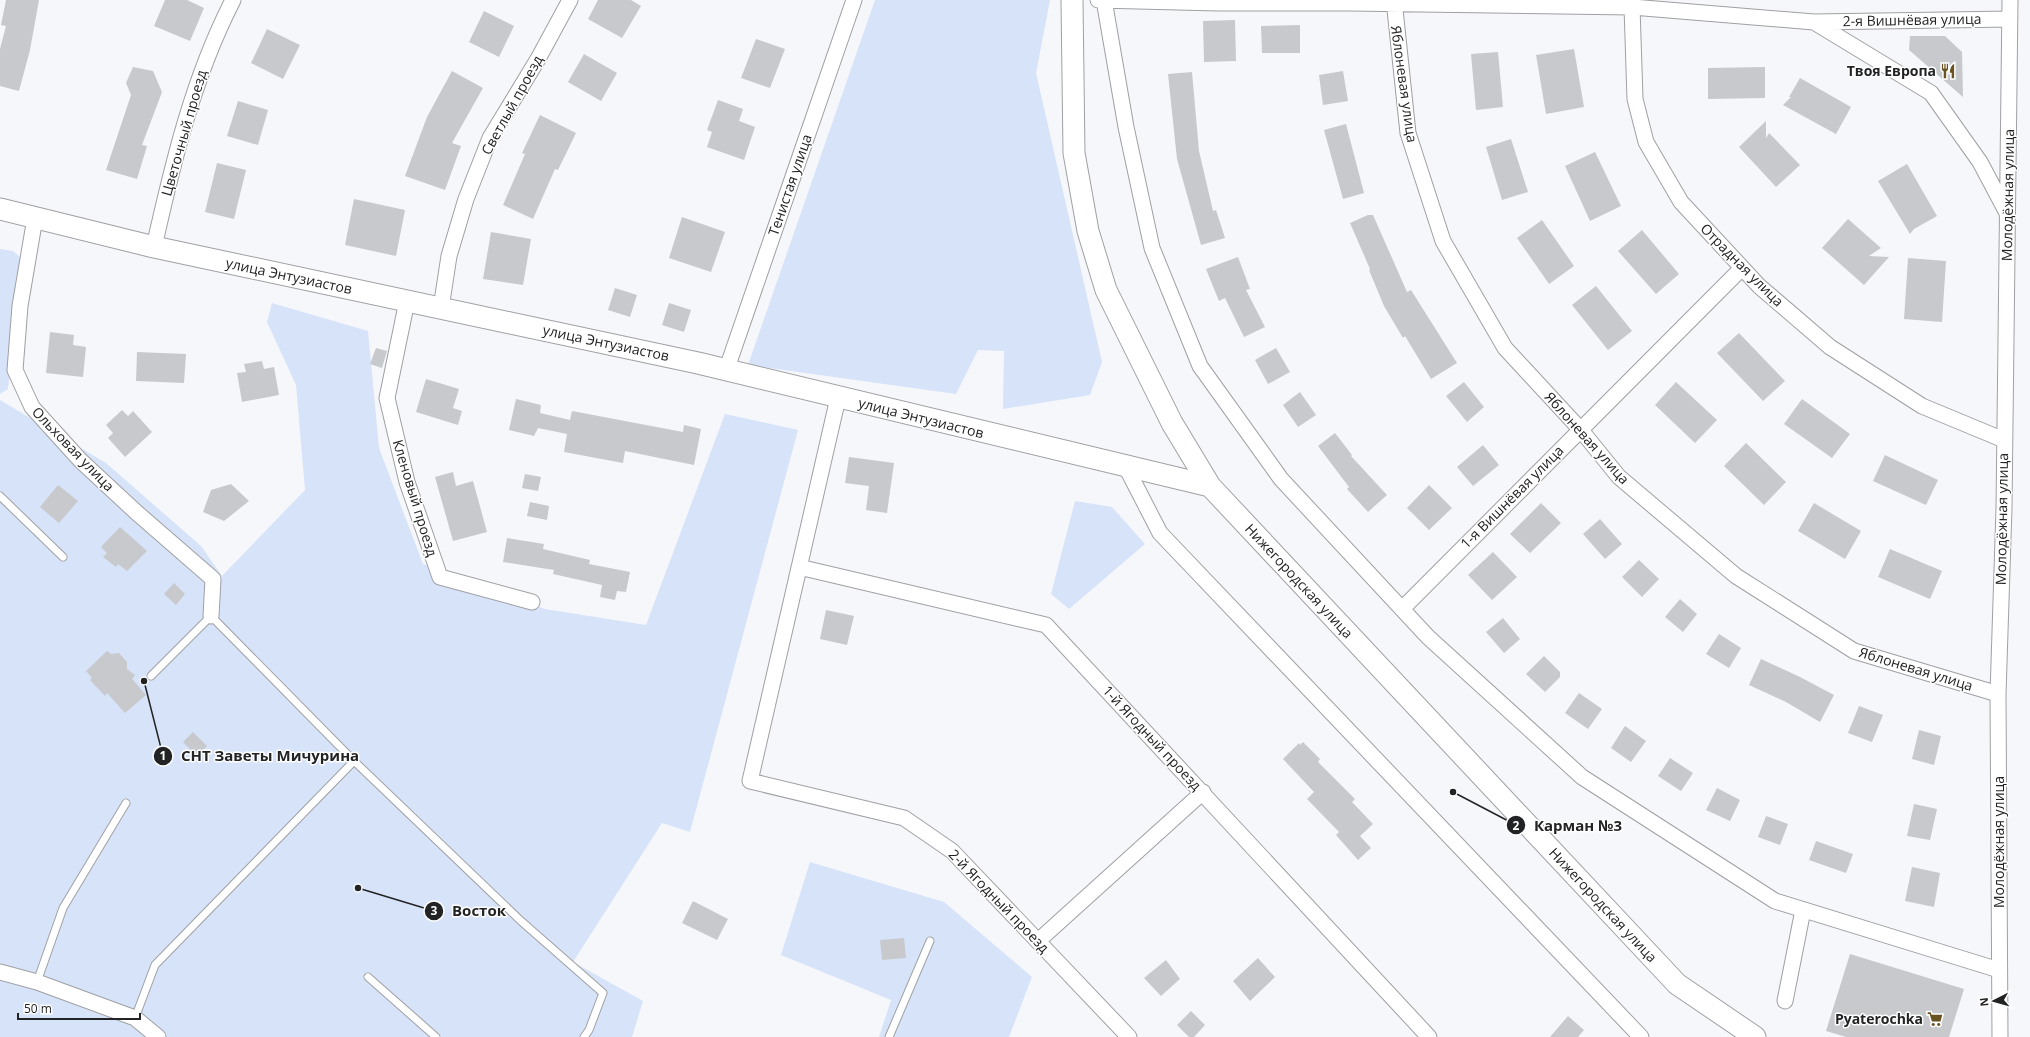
<svg xmlns="http://www.w3.org/2000/svg" width="2030" height="1037" viewBox="0 0 2030 1037" font-family="'Open Sans',sans-serif">
  <style>
    .green { fill: #d7e3f9 }
    .building { fill: #c7c9cc }
    .lines { fill: none; stroke-linecap: round; stroke-linejoin: round }
    .lane-casing { stroke: #9fa0a3; stroke-width: 9 }
    .street-casing { stroke: #9fa0a3; stroke-width: 17 }
    .secondary-casing { stroke: #9fa0a3; stroke-width: 23 }
    .lane { stroke: #fff; stroke-width: 7 }
    .street { stroke: #fff; stroke-width: 15 }
    .secondary { stroke: #fff; stroke-width: 21 }
    .labels { text-anchor: middle; stroke-width: 3; stroke-linejoin: round; paint-order: stroke }
    .street-label { font-size: 14px; fill: #222324; stroke: #fff }
    .poi-label { font-size: 14px; font-weight: bold; fill: #222324; stroke: #fff; text-anchor: end }
    .leader { fill: none; stroke: #222324; stroke-width: 1.5 }
    .callout-dot { fill: #222324; stroke: #fff; stroke-width: 1.5 }
    .mark-label { font-size: 12px; text-anchor: middle; font-weight: bold; fill: #fff }
    .callout-label { font-size: 15px; text-anchor: middle; font-weight: bold; fill: #222324; stroke: #fff; stroke-width: 3; stroke-linejoin: round; paint-order: stroke }
  </style>
  <rect width="100%" height="100%" fill="#f6f7fb"/>
  <path class="green" d="M875,0H1050L1036,73L1102,362L1090,395L1003,409L1004,351L978,350L956,394L748,365Z
    M0,249L13,251L22,259L8,389L0,394Z
    M272,303L368,331L379,448L423,564L545,609L646,625L725,414L798,430L690,832L662,823L573,962L643,1001L632,1037H0V400L106,463L201,546L222,576L305,490L296,385L267,322Z
    M1075,501L1112,507L1145,544L1069,609L1051,594Z
    M810,862L944,902L1032,977L1009,1037H879L891,1000L781,955Z"/>
  <path class="building" d="M6,0H39L30,50L19,91L0,86V49L6,26L1,25Z
    M165,0H187L204,8L190,41L154,26Z
    M598,0H631L641,6L622,38L588,19Z
    M484,11L514,26L499,57L469,42Z
    M1235,20L1236,61L1204,62L1203,21Z
    M1300,25V53H1262L1261,26Z
    M267,29L300,45L283,79L251,63Z
    M1910,36H1945L1962,52L1963,97L1909,50Z
    M756,39L785,49L770,88L741,78Z
    M1574,49L1584,107L1546,114L1536,55Z
    M1498,52L1503,107L1476,110L1471,54Z
    M584,54L617,73L601,101L568,82Z
    M133,67L153,71L162,92L142,145L147,146L137,179L106,170L131,95L126,83Z
    M1765,67V98L1708,99V68Z
    M452,71L483,88L452,143L461,146L445,190L405,176L427,117Z
    M1343,71L1348,101L1323,105L1319,75Z
    M1192,72L1199,151L1213,211L1216,210L1225,238L1201,245L1177,159L1168,74Z
    M1800,78L1851,107L1836,134L1783,105L1791,97H1789Z
    M718,100L743,109L739,121L755,127L744,160L707,147L712,132L707,130Z
    M238,101L268,110L258,145L227,136Z
    M540,115L576,133L558,170L555,169L533,219L503,205L525,154L522,153Z
    M1766,121V138L1769,133L1800,165L1776,187L1739,147Z
    M1346,124L1364,193L1343,199L1324,130Z
    M1511,139L1528,192L1502,200L1486,147Z
    M1595,152L1621,206L1590,221L1565,166Z
    M217,163L246,170L234,219L205,212Z
    M1907,164L1937,216L1914,229L1910,234L1878,181Z
    M354,199L405,210L396,256L345,245Z
    M1368,215H1373L1407,292L1411,290L1457,363L1431,379L1405,336L1403,338L1384,306L1369,270L1370,269L1350,223Z
    M682,217L725,232L711,272L669,258Z
    M1848,219L1881,248L1869,256L1889,257L1864,285L1822,248Z
    M1542,220L1574,266L1549,284L1517,238Z
    M1642,230L1679,274L1656,294L1618,251Z
    M491,232L531,239L523,285L483,279Z
    M1238,257L1250,289L1246,290L1265,327L1244,337L1225,298L1219,301L1206,269Z
    M1908,258L1946,261L1942,322L1904,319Z
    M1596,286L1632,331L1608,350L1572,305Z
    M615,288L637,295L630,317L608,310Z
    M669,303L691,310L684,332L662,325Z
    M50,332L74,335L73,345L86,347L83,377L46,373Z
    M1739,333L1785,381L1763,401L1717,353Z
    M376,348L387,351L382,368L370,364Z
    M1276,348L1290,372L1268,384L1255,360Z
    M137,352L186,354L184,383L136,381Z
    M262,361L264,369L274,367L279,395L242,402L237,373L246,372L244,364Z
    M426,379L459,389L453,408L462,411L458,425L416,412Z
    M1464,382L1484,407L1467,422L1446,396Z
    M1676,382L1717,420L1695,443L1655,405Z
    M1300,392L1316,415L1298,427L1283,405Z
    M516,399L541,405L540,413L570,420L572,411L683,432L684,425L701,429L694,465L625,451L623,463L564,452L567,434L538,428L534,436L509,430Z
    M1802,399L1850,434L1832,458L1784,424Z
    M122,410L128,416L133,411L152,432L125,457L108,438L113,433L106,425Z
    M1335,433L1352,455L1351,456L1387,495L1368,512L1347,489L1349,487L1318,446Z
    M1746,443L1786,482L1764,505L1724,466Z
    M1483,445L1499,465L1473,486L1457,467Z
    M1885,455L1938,480L1926,505L1873,481Z
    M849,457L894,463L887,513L866,510L869,486L845,483Z
    M453,472L456,486L473,481L487,532L453,541L435,477Z
    M525,474L541,477L538,491L522,488Z
    M231,484L249,501L224,521L203,512L211,490Z
    M58,485L78,501L59,523L40,507Z
    M1429,485L1452,508L1429,530L1407,508Z
    M530,502L549,506L547,520L527,516Z
    M1541,503L1561,523L1530,553L1510,534Z
    M1814,503L1861,531L1845,559L1798,531Z
    M1600,519L1622,544L1605,559L1583,534Z
    M120,527L147,551L127,571L118,564L116,567L103,557L107,553L101,547Z
    M507,538L544,544L543,549L590,560L589,564L630,572L626,592L617,591L615,600L600,597L602,585L553,574L554,570L503,562Z
    M1890,549L1942,571L1930,599L1878,577Z
    M1493,552L1517,577L1492,600L1468,575Z
    M1639,560L1659,579L1642,597L1622,577Z
    M174,583L185,594L176,605L164,594Z
    M1680,599L1697,614L1683,632L1665,617Z
    M826,610L854,616L847,645L820,639Z
    M1503,618L1520,639L1504,653L1486,632Z
    M1719,634L1741,648L1729,668L1706,654Z
    M107,651L111,654L119,653L127,662V669L135,675L132,679L146,695L125,713L107,693L105,696L90,680L92,678L86,671Z
    M1544,656L1560,672V677L1545,692L1526,674Z
    M1761,659L1800,677L1834,695L1820,722L1786,702L1749,685Z
    M1579,693L1602,709L1588,729L1565,713Z
    M1859,706L1883,715L1872,742L1848,733Z
    M1625,726L1646,741L1631,762L1611,748Z
    M1919,730L1941,736L1934,765L1912,759Z
    M193,732L207,746L197,756L183,742Z
    M1303,742L1320,759L1318,762L1355,799L1352,802L1373,824L1360,836L1371,848L1358,860L1336,835L1339,832L1307,799L1314,792L1283,759L1299,743L1300,745Z
    M1670,758L1693,773L1681,791L1658,776Z
    M1717,788L1740,800L1730,821L1706,810Z
    M1914,804L1937,809L1930,840L1907,836Z
    M1766,816L1788,824L1780,845L1758,837Z
    M1816,841L1853,854L1846,873L1809,860Z
    M1912,867L1940,873L1934,907L1905,901Z
    M693,901L728,919L717,940L682,923Z
    M904,938L906,958L882,960L880,940Z
    M1850,954L1964,989L1949,1037H1846L1826,1031Z
    M1258,958L1275,977L1250,1001L1233,981Z
    M1166,960L1180,979L1161,996L1144,978Z
    M1191,1011L1205,1025L1194,1037H1189L1177,1025Z
    M1568,1016L1584,1030L1578,1037H1550Z"/>
  <g class="lines">
    <defs>
      <path id="lane" d="M0,496L63,557
        M151,676L211,616L354,761L521,921L603,993L589,1030L584,1037
        M368,977L436,1037
        M37,982L63,908L126,803
        M135,1018L155,965L354,761
        M889,1037L930,941"/>
      <path id="street" d="M1098,0L1218,3H1350L1632,7L1814,22L2010,19
        M1104,0L1126,127L1152,248L1200,366L1281,479L1428,637L1582,777L1775,901L1999,970
        M1394,0L1408,133L1443,241L1505,348L1580,429L1619,477L1736,576L1854,651L1998,694
        M1632,7L1635,99L1646,142L1681,202L1759,286L1830,347L1922,406L2004,440
        M1814,22L1931,93L1980,162L2007,213
        M35,218L20,306L15,370L32,407L81,461L136,512L213,579L211,616
        M154,247C173,162 193,78 233,0
        M407,301L387,398L407,482L440,577L532,602
        M441,308L449,256L466,199L490,138L538,59L570,0
        M726,371L854,0
        M838,398L750,781L904,818L952,851L1129,1037
        M1126,467L1160,533L1641,1037
        M799,567L1046,625L1429,1037
        M1402,609L1742,268
        M1038,941L1203,792
        M0,972L37,982L135,1018L158,1037
        M1785,1001L1803,910
        M2000,1037L1998,694L2004,508L2010,0"/>
      <path id="secondary" d="M1072,0L1074,153L1088,231L1106,290L1172,423L1210,486L1677,984L1755,1037
        M0,209L154,247L698,363L1210,486"/>
    </defs>
    <use href="#lane" class="lane-casing"/>
    <use href="#street" class="street-casing"/>
    <use href="#secondary" class="secondary-casing"/>
    <use href="#lane" class="lane"/>
    <use href="#street" class="street"/>
    <use href="#secondary" class="secondary"/>
  </g>
  <defs>
    <symbol id="restaurant-bare" viewBox="-9 -9 18 18"><path d="M-5-6h1v4h1v-4h1v4h1v-4h1v5L-1.5 .5V6h-2V.5L-5-1ZM5-6V6H3V1.5H1.5Q1.5-4 5-6Z" fill="#6a5323" stroke="#fff" stroke-width="2.5" paint-order="stroke"/></symbol>
    <symbol id="supermarket-bare" viewBox="-9 -9 18 18"><path d="M-6-5.5h2.5l.6 2H6L4.5 2H-2.5L-4.4-4H-6ZM-1.5 3.2a1.3 1.3 0 1 0 .1 0ZM3 3.2a1.3 1.3 0 1 0 .1 0Z" fill="#6a5323" stroke="#fff" stroke-width="2.5" paint-order="stroke"/></symbol>
  </defs>
  <g fill-rule="evenodd">
    <use href="#restaurant-bare" x="1937" y="60" width="22" height="22"/>
    <use href="#supermarket-bare" x="1924" y="1008" width="22" height="22"/>
  </g>
  <g class="labels">
    <g class="street-label">
      <text transform="translate(1912 20) rotate(-1)" y="5">2-я Вишнёвая улица</text>
      <text transform="translate(1404 84) rotate(82)" y="5">Яблоневая улица</text>
      <text transform="translate(512 105) rotate(-61)" y="5">Светлый проезд</text>
      <text transform="translate(184 133) rotate(-74)" y="5">Цветочный проезд</text>
      <text transform="translate(790 185) rotate(-71)" y="5">Тенистая улица</text>
      <text transform="translate(2008 195) rotate(-89)" y="5">Молодёжная улица</text>
      <text transform="translate(1742 265) rotate(45)" y="5">Отрадная улица</text>
      <text transform="translate(289 276) rotate(12)" y="5">улица Энтузиастов</text>
      <text transform="translate(606 343) rotate(12)" y="5">улица Энтузиастов</text>
      <text transform="translate(921 418) rotate(14)" y="5">улица Энтузиастов</text>
      <text transform="translate(1587 438) rotate(48)" y="5">Яблоневая улица</text>
      <text transform="translate(73 449) rotate(46)" y="5">Ольховая улица</text>
      <text transform="translate(1512 497) rotate(-45)" y="5">1-я Вишнёвая улица</text>
      <text transform="translate(415 498) rotate(73)" y="5">Кленовый проезд</text>
      <text transform="translate(2002 519) rotate(-89)" y="5">Молодёжная улица</text>
      <text transform="translate(1299 581) rotate(47)" y="5">Нижегородская улица</text>
      <text transform="translate(1916 669) rotate(17)" y="5">Яблоневая улица</text>
      <text transform="translate(1152 738) rotate(47)" y="5">1-й Ягодный проезд</text>
      <text transform="translate(1999 842) rotate(-90)" y="5">Молодёжная улица</text>
      <text transform="translate(999 901) rotate(46)" y="5">2-й Ягодный проезд</text>
      <text transform="translate(1603 905) rotate(47)" y="5">Нижегородская улица</text>
    </g>
    <g class="poi-label">
      <text x="1936" y="76">Твоя Европа</text>
      <text x="1923" y="1024">Pyaterochka</text>
    </g>
  </g>
  <path class="leader" d="M144 681L163 756M1453 792L1516 825M358 888L434 911"/>
  <g class="callout-dot">
    <circle cx="144" cy="681" r="4"/>
    <circle cx="1453" cy="792" r="4"/>
    <circle cx="358" cy="888" r="4"/>
    <circle cx="163" cy="756" r="10"/>
    <circle cx="1516" cy="825" r="10"/>
    <circle cx="434" cy="911" r="10"/>
  </g>
  <g class="mark-label">
    <text x="163" y="760">1</text>
    <text x="1516" y="830">2</text>
    <text x="434" y="915">3</text>
  </g>
  <g class="callout-label">
    <text x="270" y="761">СНТ Заветы Мичурина</text>
    <text x="1578" y="831">Карман №3</text>
    <text x="479" y="916">Восток</text>
  </g>
  <g transform="translate(1994 1001) rotate(264)" stroke="#ffffff" stroke-width="3" paint-order="stroke">
  <path d="M0-3L7 15L0 10L-7 15Z" fill="#222324"/>
  <text y="-6" font-size="11" font-weight="bold" text-anchor="middle" fill="#222324">N</text>
  </g>
  <path d="M18 1013v6h122v-6" fill="none" stroke="#222324" stroke-width="2"/>
  <text x="24" y="1013" font-size="12" fill="#222324" stroke="#ffffff" stroke-width="3" paint-order="stroke">50 m</text>
</svg>
